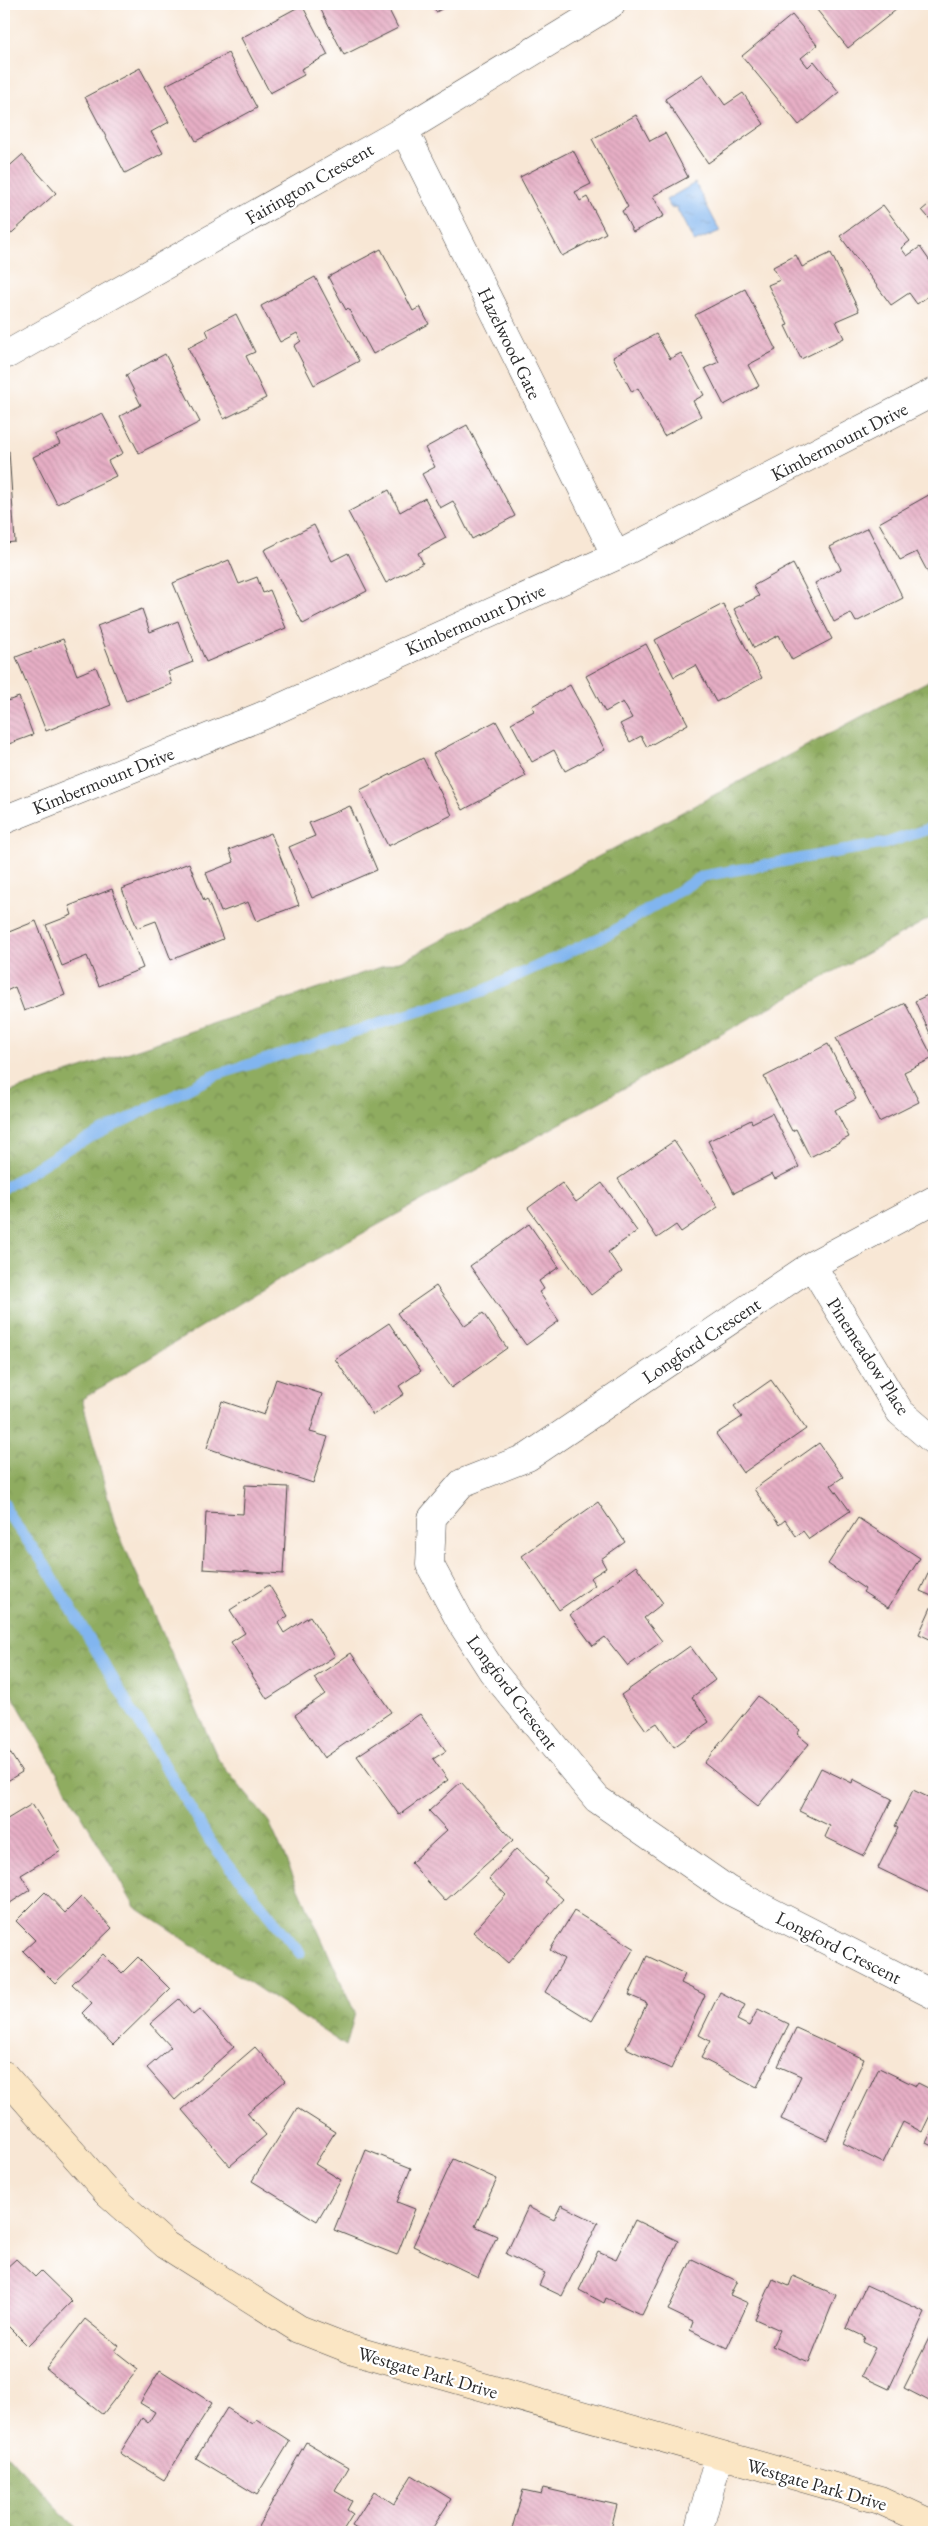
<svg xmlns="http://www.w3.org/2000/svg" width="938" height="2536" viewBox="0 0 938 2536" font-family="'EB Garamond',serif">
  <style>
    .forest { fill: url(#forest-crowns); stroke: #5d6c46 }
    .water { fill: url(#water-ripples); stroke: #56708d }
    .lines { fill: none; stroke-linecap: round; stroke-linejoin: round }
    .stream { stroke: #81b5ef; stroke-width: 11 }
    .building { fill: url(#building-back-hatch) }
    .street-casing { stroke: #4a4744; stroke-width: 29 }
    .secondary-casing { stroke: #4a4744; stroke-width: 29 }
    .street { stroke: #fff; stroke-width: 28 }
    .secondary { stroke: #fbe6c4; stroke-width: 28 }
    .labels { text-anchor: middle; stroke-width: 4.5; stroke-linejoin: round; paint-order: stroke }
    .street-label { font-size: 19px; fill: #2b2b2b; stroke: #fff }
  </style>
  <defs>
    <pattern id="forest-crowns" width="20" height="18" patternUnits="userSpaceOnUse" patternTransform="scale(1.25)"><rect width="20" height="18" fill="#8fac60"/><path d="M2 6a3 3 0 1 1 6 0M12 15a3 3 0 1 1 6 0" fill="none" stroke="#758c4f"/></pattern>
    <pattern id="water-ripples" width="26" height="14" patternUnits="userSpaceOnUse" patternTransform="scale(1.25)"><rect width="26" height="14" fill="#81b5ef"/><path d="M2 4q2-2 4 0t4 0M15 11q2-2 4 0t4 0" fill="none" stroke="#6a93c2"/></pattern>
    <pattern id="building-back-hatch" width="6" height="6" patternUnits="userSpaceOnUse" patternTransform="scale(1.25)"><rect width="6" height="6" fill="#e6aec5"/><path d="M-1 5l2 2M0 0l6 6M5-1l2 2" fill="none" stroke="#c596a9"/></pattern>
  </defs>
  <rect width="100%" height="100%" fill="#fff"/>
  <filter id="ink" filterUnits="userSpaceOnUse"><feTurbulence type="fractalNoise" baseFrequency=".02" numOctaves="2"/><feDisplacementMap in="SourceGraphic" scale="10" xChannelSelector="R" yChannelSelector="G"/><feConvolveMatrix kernelMatrix="1 2 1 2 8 2 1 2 1" color-interpolation-filters="sRGB"/></filter>
  <filter id="wash" filterUnits="userSpaceOnUse"><feTurbulence type="fractalNoise" baseFrequency=".0096" numOctaves="4" result="noise"/><feDisplacementMap in="SourceGraphic" scale="20" xChannelSelector="R" yChannelSelector="G"/><feGaussianBlur stdDeviation="1.12" result="paint"/><feColorMatrix in="noise" values="0 0 0 0 0 0 0 0 0 0 0 0 0 0 0 0 0 1.4 0 .05"/><feComposite in="paint" operator="in"/></filter>
  <g filter="url(#wash)">
    <rect width="100%" height="100%" fill="#f8e7d5"/>
    <path class="forest" d="M934,678V916L275,1282L82,1399L115,1525L219,1761L269,1822L355,2013L346,2046L135,1907L4,1681V1094L408,958Z
      M4,2451L79,2532H4Z"/>
    <path class="water" d="M695,183L720,231L694,242L676,207L671,208L666,200Z"/>
    <g class="lines">
      <path class="stream" d="M4,1188L65,1150L216,1075L483,991L610,933L703,876L887,843L934,827
        M4,1503L8,1514L45,1565L210,1841L300,1953"/>
    </g>
    <g id="blocks">
      <path class="building" d="M318,4H386L398,28L344,55Z
        M432,4H451L436,12Z
        M812,4H899L901,6L848,48Z
        M302,5L328,55L301,69L304,75L270,93L241,38Z
        M792,15L817,45L801,58L808,67L814,61L839,92L799,125L742,56Z
        M228,53L257,108L196,141L166,85Z
        M140,68L169,122L151,132L163,153L125,173L85,97Z
        M703,74L725,105L743,93L764,124L708,163L665,99Z
        M636,115L650,141L665,133L688,177L653,196L664,216L633,232L622,211L628,207L592,139Z
        M573,150L591,184L575,192L580,201L587,197L606,233L562,256L520,177Z
        M22,155L56,193L4,240V171Z
        M934,200V224L922,210Z
        M883,205L910,241L901,248L907,256L920,247L934,267V292L917,304L909,293L891,305L840,236Z
        M381,249L413,311L420,307L429,324L373,354L348,308L346,310L328,277Z
        M831,253L859,311L836,321L844,338L801,359L785,326L788,325L768,285L780,280L773,267L796,255L802,267Z
        M315,277L359,361L314,385L294,346L301,341L297,333L280,342L261,306Z
        M745,289L776,350L748,365L759,386L724,405L705,368L719,362L695,315Z
        M236,314L255,352L246,356L266,398L224,419L188,348L209,337L206,330Z
        M656,334L670,359L681,353L704,395L693,401L701,416L664,436L638,388L632,392L613,357Z
        M165,354L200,422L139,453L120,416L141,405L126,375Z
        M102,413L123,453L108,461L116,476L57,504L33,457L60,444L56,436Z
        M467,425L515,516L472,539L453,501L440,508L422,474L435,467L425,448Z
        M4,451H9L15,542L4,543Z
        M389,490L400,512L425,498L446,538L418,553L423,563L386,583L348,512Z
        M934,492V584L917,552L900,560L879,523Z
        M314,525L332,561L348,553L367,591L303,624L264,550Z
        M868,528L903,598L856,622L851,613L834,622L815,583L841,569L830,547Z
        M229,560L239,584L257,577L263,593L270,590L286,628L206,662L173,583Z
        M793,564L832,639L792,660L779,635L754,648L734,609L759,596L753,586Z
        M723,604L762,678L716,702L696,665L674,677L655,640Z
        M142,609L150,632L178,621L193,662L168,672L172,684L126,701L97,626Z
        M63,639L77,675L96,667L111,705L46,731L16,657Z
        M646,644L688,724L647,747L641,736L630,742L620,724L632,718L623,702L605,712L586,676Z
        M570,685L605,750L565,771L554,750L532,762L511,723L534,711L532,706Z
        M19,697L33,735L6,745L4,742V702Z
        M496,721L526,776L463,810L433,754Z
        M423,758L452,815L388,846L360,790Z
        M350,806L377,870L312,898L289,847L315,836L309,823Z
        M271,833L299,905L256,921L248,902L221,912L206,873L234,862L229,850Z
        M189,863L204,901L207,899L223,939L171,960L156,921L137,928L122,889Z
        M112,889L143,968L99,986L87,956L62,966L46,925L72,915L69,906Z
        M36,921L65,995L24,1011L15,987L4,992V934Z
        M934,992V1042L915,1001Z
        M905,1003L933,1058L904,1072L919,1102L879,1122L836,1038Z
        M828,1044L856,1099L835,1110L849,1137L810,1157L796,1129L792,1131L764,1077Z
        M772,1113L799,1167L775,1179L772,1174L734,1193L708,1141L751,1120L752,1123Z
        M674,1141L718,1207L681,1232L676,1225L657,1238L618,1179Z
        M562,1183L576,1202L602,1183L637,1231L608,1252L622,1272L591,1295L528,1208Z
        M529,1224L559,1267L539,1281L544,1289L539,1292L559,1321L526,1345L470,1266Z
        M436,1286L465,1326L483,1313L507,1348L451,1388L397,1313Z
        M389,1323L421,1371L399,1386L404,1394L373,1415L335,1359Z
        M276,1379L322,1394L310,1432L328,1437L313,1483L207,1448L222,1401L264,1415Z
        M771,1380L806,1429L743,1473L716,1434L742,1417L734,1406Z
        M819,1443L843,1477L831,1485L850,1511L809,1539L803,1531L796,1536L785,1520L779,1525L754,1489Z
        M245,1485L288,1487L283,1574L203,1569L206,1512L243,1514Z
        M598,1502L625,1542L601,1559L606,1568L590,1578L595,1585L559,1610L522,1556Z
        M858,1518L920,1558L888,1608L863,1592L865,1589L828,1564Z
        M934,1561V1597L920,1591Z
        M636,1566L663,1603L644,1618L662,1641L628,1666L605,1637L593,1646L570,1615Z
        M269,1585L288,1616L278,1623L284,1633L310,1616L335,1656L267,1699L231,1642L245,1633L230,1610Z
        M934,1601V1641L919,1634Z
        M690,1646L715,1680L692,1697L709,1722L674,1747L657,1723L646,1730L621,1695Z
        M351,1653L391,1712L324,1758L295,1715L325,1694L314,1678Z
        M758,1696L800,1730L797,1734L809,1744L758,1806L704,1763Z
        M420,1714L446,1751L433,1759L448,1780L399,1815L357,1756Z
        M4,1743L22,1772L4,1783Z
        M821,1768L852,1783L853,1779L892,1799L864,1856L825,1837L830,1826L799,1811Z
        M461,1782L513,1840L445,1901L411,1863L447,1830L429,1811Z
        M913,1790L934,1800V1895L878,1868L898,1828L895,1826Z
        M32,1804L61,1851L21,1875L30,1890L4,1907V1882L7,1881L4,1876V1821Z
        M516,1849L547,1878L544,1882L563,1899L508,1963L473,1932L506,1895L489,1879Z
        M45,1892L65,1913L82,1896L112,1928L55,1983L23,1951L35,1940L16,1921Z
        M574,1911L634,1948L592,2021L545,1992L564,1959L550,1950Z
        M103,1954L122,1973L138,1957L170,1989L113,2045L82,2013L92,2003L72,1984Z
        M647,1956L685,1974L681,1983L705,1995L671,2069L626,2048L647,2003L629,1995Z
        M720,1992L745,2005L737,2020L749,2026L758,2009L789,2024L757,2087L701,2058L710,2041L699,2035Z
        M179,1999L193,2015L200,2009L234,2047L175,2100L147,2068L171,2047L150,2024Z
        M796,2028L864,2059L827,2140L781,2119L801,2076L778,2066Z
        M255,2047L285,2081L247,2113L266,2135L230,2166L182,2110Z
        M879,2068L916,2086L918,2083L934,2091V2107L922,2132L903,2122L883,2163L843,2143Z
        M297,2108L335,2132L315,2164L341,2180L317,2221L252,2181Z
        M934,2126V2147L926,2143Z
        M366,2150L411,2168L397,2202L415,2209L397,2255L334,2230Z
        M453,2159L497,2179L475,2226L497,2236L478,2277L413,2246Z
        M561,2205L598,2223L562,2296L539,2285L545,2273L506,2254L528,2207L554,2220Z
        M635,2220L678,2241L642,2315L606,2298L604,2303L579,2290L598,2251L616,2259Z
        M16,2259L35,2277L41,2271L72,2301L28,2346L4,2322V2270Z
        M692,2259L737,2281L730,2295L748,2303L727,2348L690,2330L693,2322L668,2310Z
        M793,2276L836,2295L809,2362L772,2346L780,2330L755,2319L773,2279L789,2286Z
        M866,2285L925,2312L889,2389L861,2376L875,2348L863,2342L865,2337L846,2328Z
        M85,2319L119,2346L115,2351L138,2369L103,2414L46,2369Z
        M932,2332L934,2333V2410L930,2408L933,2403L904,2388Z
        M160,2370L212,2403L164,2480L120,2453L142,2418L148,2423L155,2412L140,2403Z
        M227,2408L252,2424L256,2419L290,2441L257,2495L196,2458Z
        M306,2442L349,2467L335,2491L352,2501L347,2510L353,2514L342,2532H255Z
        M412,2475L451,2499L430,2532H362L352,2526L374,2491L394,2504Z
        M543,2488L617,2505L610,2532H511L523,2490L541,2494Z"/>
    </g>
  </g>
  <g filter="url(#ink)">
    <use href="#blocks" fill-opacity="0" stroke="#4a4744" stroke-width="1"/>
    <g class="lines">
      <defs>
        <path id="street" d="M404,130L616,556
          M4,354H8L404,130L611,4
          M4,820L262,716L616,556L934,392
          M934,1200L812,1265L528,1457L462,1483L432,1518L430,1565L460,1621L492,1671L597,1799L728,1890L934,1995
          M812,1265L900,1412L934,1441
          M698,2532L719,2456"/>
        <path id="secondary" d="M4,2075L107,2192L166,2245L299,2329L350,2349L880,2500L934,2525"/>
      </defs>
      <use href="#street" class="street-casing"/>
      <use href="#secondary" class="secondary-casing"/>
      <use href="#street" class="street"/>
      <use href="#secondary" class="secondary"/>
    </g>
  </g>
  <g class="labels">
    <g class="street-label">
      <text transform="translate(309 183) rotate(-30)" y="7">Fairington Crescent</text>
      <text transform="translate(510 343) rotate(64)" y="7">Hazelwood Gate</text>
      <text transform="translate(839 441) rotate(-27)" y="7">Kimbermount Drive</text>
      <text transform="translate(475 619) rotate(-24)" y="7">Kimbermount Drive</text>
      <text transform="translate(103 780) rotate(-22)" y="7">Kimbermount Drive</text>
      <text transform="translate(701 1340) rotate(-34)" y="7">Longford Crescent</text>
      <text transform="translate(869 1356) rotate(57)" y="7">Pinemeadow Place</text>
      <text transform="translate(513 1692) rotate(53)" y="7">Longford Crescent</text>
      <text transform="translate(839 1947) rotate(27)" y="7">Longford Crescent</text>
      <text transform="translate(428 2372) rotate(16)" y="7">Westgate Park Drive</text>
      <text transform="translate(817 2484) rotate(16)" y="7">Westgate Park Drive</text>
    </g>
  </g>
  <rect width="938" height="2536" fill="none" stroke="#fff" stroke-width="20"/>
</svg>
